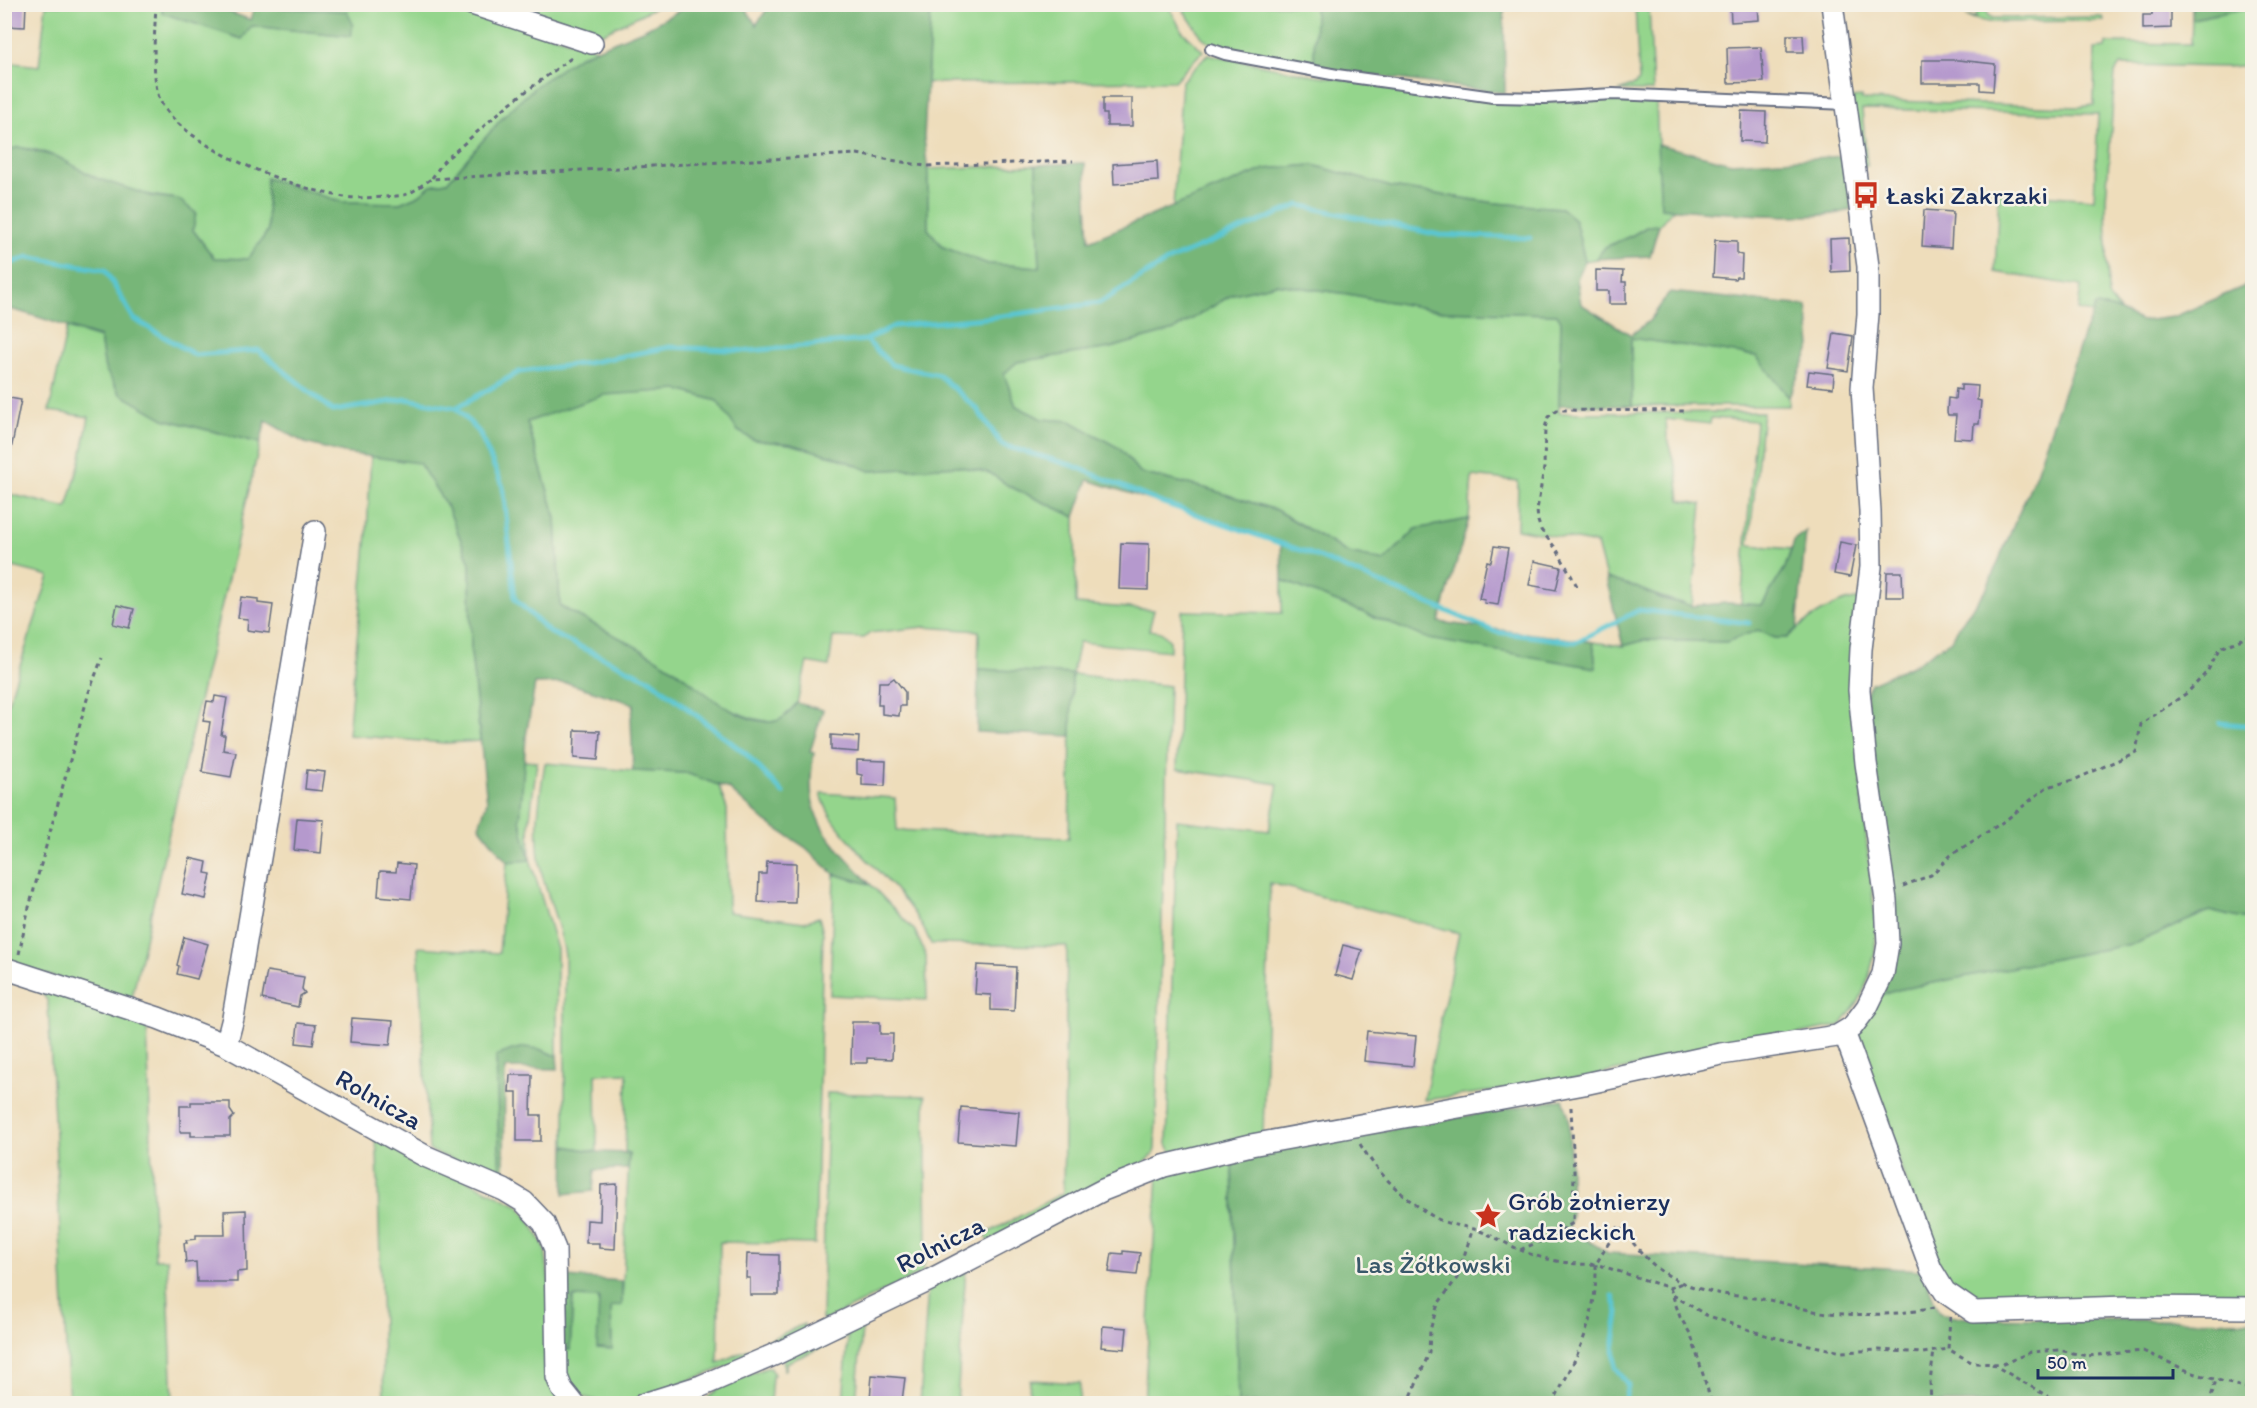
<svg xmlns="http://www.w3.org/2000/svg" width="2257" height="1408" viewBox="0 0 2257 1408" font-family="Itim,sans-serif">
  <style>
    .green { fill: #94d58c; stroke: #588275; stroke-width: 1.5 }
    .forest { fill: #77b678; stroke: #49726b; stroke-width: 1.5 }
    .lines { fill: none; stroke-linecap: round; stroke-linejoin: round }
    .stream { stroke: #5ac6d2; stroke-width: 5 }
    .building { fill: #b599cd }
    .lane-casing { stroke: #656c7f; stroke-width: 14 }
    .street-casing { stroke: #656c7f; stroke-width: 24 }
    .path { stroke: #656c7f; stroke-width: 3; stroke-dasharray: 4.5 4.5; stroke-linecap: butt }
    .lane { stroke: #fff; stroke-width: 10 }
    .street { stroke: #fff; stroke-width: 21 }
    .labels { text-anchor: middle; stroke-width: 5; stroke-linejoin: round; paint-order: stroke }
    .poi-label { font-size: 26px; fill: #1b2f5e; stroke: #f7f3e8; text-anchor: start }
    .street-label { font-size: 26px; fill: #1b2f5e; stroke: #f7f3e8 }
    .park-label { font-size: 26px; fill: #39586a; stroke: #f7f3e8 }
  </style>
  <rect width="100%" height="100%" fill="#f7f3e8"/>
  <filter id="ink" filterUnits="userSpaceOnUse"><feTurbulence type="fractalNoise" baseFrequency=".0167" numOctaves="2"/><feDisplacementMap in="SourceGraphic" scale="12" xChannelSelector="R" yChannelSelector="G"/><feConvolveMatrix kernelMatrix="1 2 1 2 8 2 1 2 1" color-interpolation-filters="sRGB"/></filter>
  <filter id="wash" filterUnits="userSpaceOnUse"><feTurbulence type="fractalNoise" baseFrequency=".008" numOctaves="4" result="noise"/><feDisplacementMap in="SourceGraphic" scale="24" xChannelSelector="R" yChannelSelector="G"/><feGaussianBlur stdDeviation="1.35" result="paint"/><feColorMatrix in="noise" values="0 0 0 0 0 0 0 0 0 0 0 0 0 0 0 0 0 1.4 0 .05"/><feComposite in="paint" operator="in"/></filter>
  <g filter="url(#wash)">
    <rect width="100%" height="100%" fill="#edb"/>
    <path class="green" d="M653,4L658,6L593,38L484,5Z
      M1192,4L1315,5L1314,68L1214,46L1202,37L1184,11Z
      M1987,4V15L1993,18L2103,17L2104,21L1988,22L1966,17H1976V5Z
      M46,5H162V13L252,26L351,36L347,11L254,7L255,5H448L598,49L578,57L536,86L504,116L447,182L431,185L419,195L400,203L342,202L267,178L268,231L248,259L214,258L193,230L178,199C150,196 122,190 96,178C66,165 41,140 5,151V62L39,66Z
      M930,5H1168L1182,31L1203,51L1174,81L927,83L931,7Z
      M1635,5H1649L1653,91H1619L1634,85L1639,81Z
      M2252,7V65L2227,67L2120,65L2115,73L2106,200L2108,297L2121,312L2111,308L2096,306L2092,313L2078,310L2081,286L1995,272L1999,192L2094,199L2098,114L1862,109L1867,166H1860L1852,98L1861,97V100L2079,107L2094,105L2095,49L2105,48L2106,43L2191,44L2192,19Z
      M1208,54L1307,74L1484,100L1518,103L1612,98L1656,102L1661,208L1674,209L1659,225L1648,226L1633,235L1605,247L1596,259L1585,261L1575,220L1561,208L1495,203L1391,187L1313,165L1265,169L1173,207L1182,81Z
      M1036,165L1040,267L988,264L943,247L928,229L927,169Z
      M1276,284L1348,294L1440,311L1557,314L1561,320L1559,413L1763,412L1749,545L1791,549L1785,568L1762,605L1741,604L1756,421L1711,418L1710,424L1666,419L1667,439L1677,472L1680,500L1702,504L1692,606C1663,599 1635,587 1606,578L1597,544L1517,529L1518,481L1472,476L1469,519L1416,529L1385,561L1348,553L1276,510L1205,488L1140,473L1119,448L1070,421L1042,419L1016,406L1003,374L1017,362L1110,348L1174,330L1233,294Z
      M67,328L100,338L105,369L164,419L260,443L188,748L131,1002L5,961V712L49,576L5,565V493L67,508L81,458L89,417L49,411Z
      M1631,338L1757,356L1789,397V406H1632Z
      M679,390L718,401L738,431L754,440L791,444L836,457L870,471L957,466L990,473L1009,486L1075,517L1076,604L1154,610L1149,630L1161,632L1170,641V651L1079,642L1072,674L1169,686L1155,1149L1153,1155L1143,1164L988,1242L986,1234L1063,1193L1067,946L931,944C916,907 885,879 858,850C843,832 827,817 821,793L895,798L897,830L1069,838L1072,674L978,669L979,631L924,627L870,633L864,638L833,637L829,666L807,662L797,703L781,720L770,722L751,718L723,707L669,667L560,606L556,518L527,422L604,394Z
      M371,455L419,462L448,508L470,563L471,652L480,741L445,743L348,735L367,533Z
      M1282,580L1429,639L1596,667L1593,642L1623,646L1645,640L1726,642L1758,630L1775,638H1787C1803,622 1839,597 1862,599L1861,789L1876,927L1875,953L1868,980L1859,1001L1841,1025L1555,1083L1424,1100L1459,933L1270,883L1263,1136L1174,1153L1170,1150L1167,1144L1177,820L1269,831L1278,784L1177,769L1182,611L1282,613Z
      M524,761L537,762L529,825L530,859L557,949V1056L539,1049L496,1056L500,1179L429,1150L418,947L499,953L507,862L529,859L520,820Z
      M545,763L633,771L686,773L718,784L727,809L728,912L804,922L819,917L823,933L815,1244L720,1242L718,1363L804,1324V1332L778,1348L636,1400C613,1404 575,1405 566,1377C564,1369 563,1359 562,1349L570,1350L573,1297L599,1298L598,1348H612L611,1306L622,1304L629,1153L625,1152L627,1073L596,1074L597,1152L565,1146V956C561,927 548,900 541,870C534,835 539,799 545,763Z
      M834,874L870,884L915,931L926,956L927,1000L830,995Z
      M2209,911L2252,921V1302H1973L1941,1277L1856,1046L1857,1031L1878,996L1897,990L2136,943Z
      M5,972L144,1021L147,1027L155,1259H167L173,1403H69L48,1004C45,987 19,985 5,980Z
      M827,1093L925,1096L927,1252L922,1273L825,1320L822,1319Z
      M373,1133L519,1206L530,1221L545,1248L563,1403H384L377,1150Z
      M1232,1162L1238,1403L1144,1404L1158,1175Z
      M966,1267L957,1403L920,1404L928,1287Z
      M869,1317L862,1329L856,1403H843L848,1336L786,1363V1369L784,1370L783,1357Z
      M766,1368H771L774,1375L772,1376L770,1403H757V1401L707,1404L708,1398L722,1385Z
      M1030,1380L1080,1383L1079,1403H1028Z"/>
    <path class="forest" d="M930,4L931,7L924,137L928,174V229L943,247L988,264L1040,267L1036,165L1085,163L1089,241L1265,169L1313,165L1391,187L1495,203L1561,208L1575,220L1585,261L1577,279L1581,304L1631,335L1650,320L1670,292L1807,306L1811,346L1789,397L1756,356L1631,338L1632,406L1559,405L1561,321L1557,314L1440,311L1348,294L1276,284L1233,294L1174,330L1110,348L1017,362L1004,374L1016,406L1042,419L1070,421L1119,448L1140,473L1205,488L1276,510L1348,553L1384,561L1416,529L1469,519L1439,622L1593,642L1596,668L1429,639L1282,580L1281,542L1088,480L1075,517L1009,486L990,473L957,466L870,471L836,457L791,444L754,440L738,431L717,401L679,390L604,395L527,422L556,518L560,606C596,626 634,644 669,666C701,687 727,718 768,722C782,723 789,712 797,703L823,710L810,752L814,753C801,821 829,837 870,884L834,874L805,847L766,822L729,789L686,773L633,771L631,718L634,704L568,683L535,684L526,736L520,820L530,860L507,862L479,826L487,802L471,652L470,563L448,508L419,463L344,453L305,443L266,421L260,443L164,419L120,394L105,369L100,337C68,328 37,315 5,308V151L19,147L58,157L96,178L151,196L178,199L196,213L193,230L214,258L248,259L268,231L266,178L342,202L400,203L419,195L431,185L447,182L504,116L536,86L578,57L645,29L690,5H744L756,25L770,5Z
      M162,5H210L251,20L254,7L347,11L353,24L351,36L252,26L242,39L162,13Z
      M1315,5H1504L1505,93L1314,68Z
      M2192,5L2252,4V7L2192,19Z
      M1657,144L1731,163L1846,156L1851,209C1826,224 1697,210 1661,208Z
      M1659,225L1650,256L1596,259L1605,247L1633,235L1648,226Z
      M2252,283V921L2209,911L2136,943L1897,990L1878,996L1886,974L1866,695L1871,683L1915,664L1951,640L1965,617L1986,590L2036,473L2083,336L2095,306L2111,308L2142,321L2174,317Z
      M1806,531L1797,628L1787,638H1775L1758,630L1726,642L1645,640L1623,646L1606,578L1636,587L1663,599L1692,606L1727,603L1762,605L1785,568L1795,539Z
      M978,669L1072,674L1071,736L977,732Z
      M525,1047L539,1049L557,1056L558,1069L505,1068L504,1181L500,1179L496,1056L512,1050Z
      M1563,1099L1569,1118L1571,1217L1569,1229L1608,1253L1922,1270L1939,1313L1966,1318L2252,1321V1403H1238L1232,1162L1260,1152Z
      M565,1146L597,1152L629,1153L628,1169L595,1170L593,1191L564,1194Z
      M566,1277L622,1281V1305L611,1307L612,1349L597,1348L599,1298L573,1297L570,1350L562,1349Z"/>
    <g class="lines">
      <path class="stream" d="M4,266L28,257L105,270L134,319L195,355L258,350L333,411L407,399L456,408L519,372L587,363L670,347L749,351L866,340L894,326L986,318L1099,303L1169,260L1299,205L1440,235L1530,238
        M866,340L892,365L939,375L977,409L1002,445L1074,466L1157,501L1309,553L1496,632L1576,642L1639,610L1749,623
        M456,408L479,432L503,487L515,599L549,632L651,680L746,754L783,793
        M2220,723L2252,726
        M1613,1296L1618,1312L1614,1342L1615,1367L1628,1385L1624,1404"/>
    </g>
    <g id="blocks">
      <path class="building" d="M4,4H26L25,27L4,26Z
        M1730,4H1758L1759,20L1731,22Z
        M2152,4H2171V28L2143,29V15H2152Z
        M1787,35H1803L1804,52H1787Z
        M1761,47L1764,82L1728,83L1727,48Z
        M1922,60H1958L1995,64L1993,91L1980,90V83H1922Z
        M1103,98H1132V126H1107V114H1103Z
        M1741,111L1766,112L1765,142L1740,141Z
        M1157,161L1158,181L1114,184L1113,164Z
        M1924,210L1953,212L1951,248L1922,246Z
        M1849,238L1850,271L1831,272L1830,239Z
        M1715,240L1737,241V254L1742,255L1741,277H1736L1735,279L1713,277Z
        M1596,270L1623,271L1622,282H1626V304H1609V291H1596Z
        M1834,333L1853,336L1848,371L1828,368Z
        M1809,371L1834,374L1833,388L1807,385Z
        M1961,385L1978,386L1977,400L1981,401L1979,424H1974L1973,439L1954,438L1956,415H1948L1947,412L1948,398L1955,399L1956,389L1961,390Z
        M4,397L21,400L11,450L4,449Z
        M1840,542L1856,545L1850,577L1834,574Z
        M1121,543L1149,544L1148,590L1119,589Z
        M1494,546L1508,548L1498,605L1484,603L1485,600L1479,599L1487,561L1491,562Z
        M1534,561L1561,567L1556,590L1529,585Z
        M1887,572H1902L1903,597H1886Z
        M241,597L258,599V603L273,605L269,633L247,630L248,619L238,618Z
        M117,605L134,609L129,628L113,624Z
        M894,678L905,692V706H900L899,716L882,714V705H878L879,682H888Z
        M215,696L227,698L221,735H225L223,750L236,752L231,777L202,772L210,722L203,721L207,701L214,702Z
        M575,730L600,731L598,760L574,758Z
        M831,735L859,737L858,752L831,750Z
        M857,760L886,761L885,786L862,785V775L857,774Z
        M307,770L325,772L322,791L305,789Z
        M297,818L324,820L321,853L294,850Z
        M190,858L207,862L205,873L211,874L206,899L182,894Z
        M767,862L796,863L795,903L758,902L759,874H766Z
        M397,863L414,865L411,899L378,896L380,871L396,872Z
        M184,937L208,944L197,979L177,974L179,966L177,965Z
        M1343,945L1362,950L1353,980L1335,975Z
        M977,965L1016,967L1014,1011L991,1010V995L975,994Z
        M267,971L304,977L302,989L305,993L300,996L298,1007L262,999Z
        M352,1018L393,1021L390,1045L350,1042Z
        M852,1022H880V1034H893L892,1059L867,1058V1063H851Z
        M298,1023L316,1025L313,1045L296,1043Z
        M1367,1031L1416,1036L1413,1066L1364,1061Z
        M510,1075H532L531,1115H541V1141H517V1092H509Z
        M191,1102H230V1110L234,1116L230,1120V1136H191V1132H180V1106H191Z
        M961,1107L1019,1112L1016,1146L958,1142Z
        M617,1184L615,1249L599,1248V1243H586L587,1220L600,1221L601,1185Z
        M246,1210L247,1271L237,1272V1282H197L196,1262L186,1263L184,1243H187L186,1240L196,1239V1235H225L224,1211Z
        M1123,1251L1140,1253L1137,1275L1109,1272L1112,1253L1123,1254Z
        M747,1254L779,1255V1295H750V1278H746Z
        M1103,1326L1127,1328L1125,1349L1101,1347Z
        M872,1375L905,1378L902,1401L870,1399Z"/>
    </g>
  </g>
  <g filter="url(#ink)">
    <use href="#blocks" fill-opacity="0" stroke="#656c7f" stroke-width="1.5"/>
    <g class="lines">
      <defs>
        <path id="lane" d="M1211,49L1225,54L1337,75L1493,97L1545,98L1613,94L1846,104"/>
        <path id="street" d="M472,4L592,43
          M4,968L158,1018L226,1045L425,1156L504,1190L524,1202L544,1223L555,1249L557,1377L562,1389L574,1404
          M1844,1032L1931,1269L1945,1292L1974,1312L2127,1307L2252,1308
          M226,1045L233,1018L315,531
          M644,1404L701,1386L778,1353L932,1279L1103,1190L1164,1166L1251,1145L1584,1084L1721,1054L1837,1036L1852,1027L1867,1007L1883,974L1888,944L1886,900L1866,763L1859,690L1861,649L1871,567L1870,511L1862,388L1868,314V266L1832,4"/>
      </defs>
      <use href="#lane" class="lane-casing"/>
      <use href="#street" class="street-casing"/>
      <path class="path" d="M156,4C155,28 150,84 162,104C188,149 294,189 345,197C357,199 392,197 404,195C413,193 423,184 431,179L857,154L925,166L1073,161
        M432,178L443,162L509,104L574,56
        M1577,586L1557,550L1541,530L1538,521L1537,510L1544,468L1545,428L1548,417L1557,410L1685,411
        M1903,886L1931,875L1951,855L2006,820L2047,787L2074,780L2136,752L2141,724L2187,693L2207,672L2220,648L2252,635
        M19,954L28,911L89,692L102,658
        M1360,1144C1378,1174 1404,1199 1434,1217C1447,1225 1461,1225 1474,1229C1490,1234 1505,1243 1520,1250L1550,1237L1573,1223L1574,1172L1571,1107
        M1520,1250C1540,1259 1574,1266 1596,1264L1619,1226C1633,1242 1646,1261 1663,1272C1695,1294 1733,1295 1769,1300C1784,1303 1799,1308 1814,1311C1849,1317 1899,1315 1934,1308
        M1670,1288L1680,1317L1691,1335L1712,1404
        M1673,1295L1706,1315L1768,1336L1842,1352L1879,1350L1923,1353L1948,1349
        M1950,1317L1948,1349L1973,1363L2003,1364L2031,1352L2059,1350L2087,1356L2143,1351L2193,1373L2249,1389L2252,1392
        M1992,1364L2061,1404
        M1408,1404L1429,1353L1430,1330L1438,1304L1457,1278L1473,1228
        M1552,1404C1578,1356 1597,1320 1596,1264L1670,1288L1682,1283
        M1931,1404L1930,1382L1934,1351
        M2209,1404L2216,1380"/>
      <use href="#lane" class="lane"/>
      <use href="#street" class="street"/>
    </g>
  </g>
  <defs>
    <symbol id="bus-bare" viewBox="-9 -9 18 18"><path d="M-5-6H5V4H4V6H2V4H-2V6H-4V4H-5ZM-3.5-4V0h7V-4ZM-3.5 1.2v1.5H-2V1.2ZM2 1.2v1.5H3.5V1.2Z" fill="#c8321e" stroke="#f7f3e8" stroke-width="2.5" paint-order="stroke"/></symbol>
    <symbol id="sight-bare" viewBox="-9 -9 18 18"><path d="M0-6L1.8-2.2L6-1.7L2.9 1.2L3.7 5.4L0 3.3L-3.7 5.4L-2.9 1.2L-6-1.7L-1.8-2.2Z" fill="#c8321e" stroke="#f7f3e8" stroke-width="2.5" paint-order="stroke"/></symbol>
  </defs>
  <g fill-rule="evenodd">
    <use href="#bus-bare" x="1847" y="176" width="38" height="38"/>
    <use href="#sight-bare" x="1469" y="1197" width="38" height="38"/>
  </g>
  <g class="labels">
    <g class="poi-label">
      <text x="1886" y="204">Łaski Zakrzaki</text>
      <text x="1508" y="1210">Grób żołnierzy<tspan x="1508" dy="30">radzieckich</tspan></text>
    </g>
    <g class="street-label">
      <text transform="translate(379 1099) rotate(30)" y="9">Rolnicza</text>
      <text transform="translate(940 1244) rotate(-27)" y="9">Rolnicza</text>
    </g>
    <g class="park-label">
      <text x="1433" y="1273">Las Żółkowski</text>
    </g>
  </g>
  <rect width="2257" height="1408" fill="none" stroke="#f7f3e8" stroke-width="24"/>
  <path d="M2038 1369v9h135v-9" fill="none" stroke="#1b2f5e" stroke-width="3"/>
  <text x="2047" y="1369" font-size="18" fill="#1b2f5e" stroke="#f7f3e8" stroke-width="4.5" paint-order="stroke">50 m</text>
</svg>
